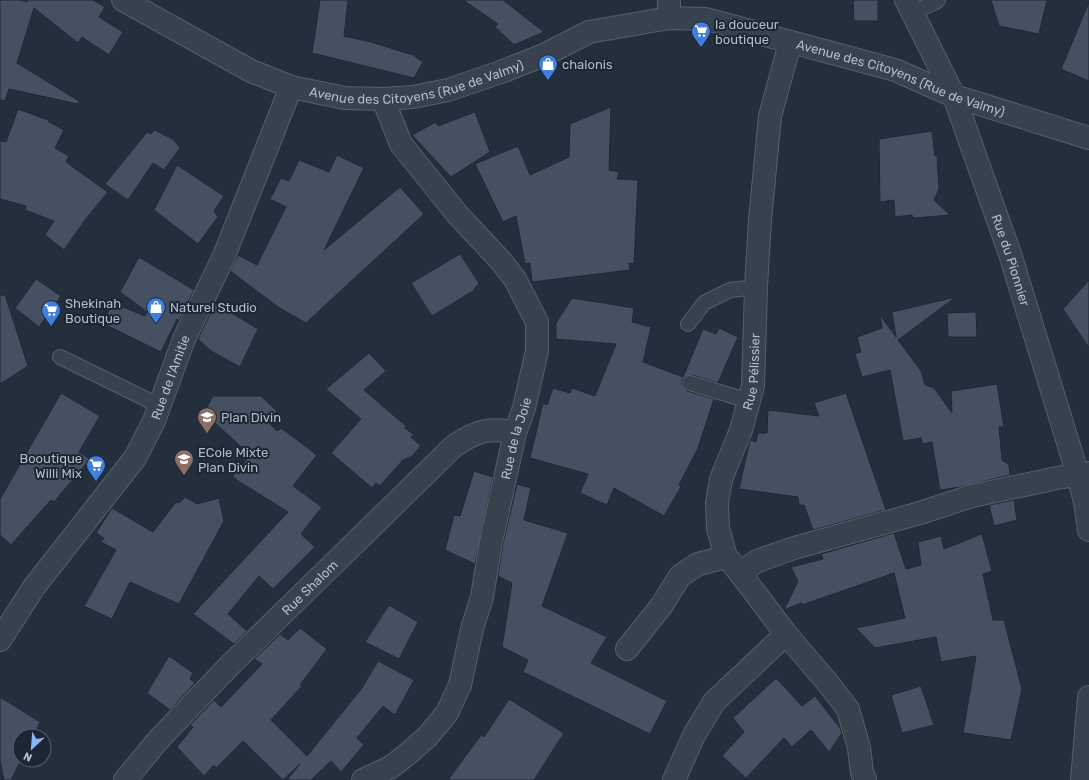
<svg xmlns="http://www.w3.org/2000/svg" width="1089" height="780" viewBox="0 0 1089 780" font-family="Rubik,sans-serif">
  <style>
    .building { fill: #455162; stroke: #1f2835 }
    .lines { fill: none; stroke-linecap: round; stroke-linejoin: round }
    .service-casing { stroke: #565f6c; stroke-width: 16 }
    .minor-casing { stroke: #565f6c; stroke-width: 24 }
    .service { stroke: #38414e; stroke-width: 14 }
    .minor { stroke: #38414e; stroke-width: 22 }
    .labels { text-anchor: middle; stroke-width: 4; stroke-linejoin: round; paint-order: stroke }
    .poi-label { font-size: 13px; fill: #b4bcc9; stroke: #1d2633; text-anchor: start }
    .street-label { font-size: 13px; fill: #b4bcc9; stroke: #1d2633 }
  </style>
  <rect width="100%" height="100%" fill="#242f3e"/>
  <path class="building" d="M0,0H20L28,2L25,0H93L105,7L99,17L123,32L109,55L82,37L78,43L34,8L17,63L79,101L78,104L9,89L5,101L0,100Z
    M320,0H348L344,36L371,42L413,55L423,62L414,78L312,53Z
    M463,0H503L544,32L514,45L495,27L498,24Z
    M853,0H878V21H854Z
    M991,0H1047L1039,34L999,26Z
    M1089,2V81L1061,69Z
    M611,107L609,170L619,172L617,179L638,180L634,264L629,263L630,270L532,282L530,263L525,264L516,216L503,222L475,164L518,146L530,175L569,157L570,124Z
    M18,109L48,120L49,122L64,130L55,148L69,156L66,162L108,192L85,220L64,250L45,235L54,221L25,210L26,206L0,199V141L6,142Z
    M475,112L490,152L451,177L412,135L436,122L438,126Z
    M154,130L173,139L180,148L164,170L153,163L128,200L105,184L147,132L151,134Z
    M932,131L935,156H937L939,189L934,200L950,215L913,218L912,215L895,217L894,200L880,202L879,139Z
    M337,155L364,168L324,250L400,187L424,214L306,323L278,307L230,271L238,255L257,265L286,207L270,199L281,178L289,181L299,160L329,172Z
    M177,165L224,196L214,211L218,217L198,244L154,210Z
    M460,254L479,283L473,291L432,316L411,283Z
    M139,257L194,290L179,321L177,319L161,352L102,323L113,303L145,316L147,312L120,292Z
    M36,279L61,296L39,327L15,308Z
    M1089,280V348L1063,309Z
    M0,295H5L28,366L0,384Z
    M956,297L898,340L921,371L925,385L934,388L952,413L951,391L997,384L1004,427H999L1002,460L1009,465L1010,475L960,487L940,490L932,442L922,444L921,438L903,441L890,370L862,377L855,354L861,352L857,337L882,328L880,315L896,337L892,312Z
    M572,298L634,308L632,322L651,327L643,362L683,377L703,329L716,334L719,328L738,337L718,383L692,375L685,377L682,380V385L687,391L714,399L698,448L679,485L681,487L664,516L614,488L607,505L580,493L588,474L530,458L543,403L547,405L553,388L570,393L572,388L595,396L616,344L556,339V323Z
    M215,303L258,329L240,367L211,351L198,339Z
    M976,312L977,337H948L947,313Z
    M369,353L386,371L364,390L406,426L405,428L414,435L411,437L421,446L412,456L403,460L380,486L376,483L372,488L331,453L361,419L326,389Z
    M61,393L100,416L79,452L90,459L54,502L51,500L11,545L0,535V499Z
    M846,393L886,510L813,530L804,505H799L798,497L739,489L750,440L756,442L758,433H767L768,410L819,416L814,403Z
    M213,396H261L277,411L268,422L277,431L281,428L317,455L293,486L322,507L301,534L315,547L273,589L259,576L228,614L247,631L234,644L193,614L288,512L232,477L250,455L204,413Z
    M474,471L493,477L475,564L445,550L454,515L460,516Z
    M517,484L531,488L524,520L568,533L542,606L607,637L591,663L667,701L650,734L523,672L528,660L502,647L512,583L498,576L503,544Z
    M185,497L197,504L219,498L224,521L179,604L130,582L112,619L84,606L116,550L101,542L104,538L96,533L112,508L153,532L175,503L180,502Z
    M1014,500L1017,520L994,526L989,505Z
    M894,533L906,569L921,565L918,542L941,536L944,549L982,534L992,571L983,574L993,620H1004L1022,689L1011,740L963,733L976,656L941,662L936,637L875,648L856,628L905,618L894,573L802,605L801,603L784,610L798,581L791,567L823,559L821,554Z
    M389,605L418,622L399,659L365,642Z
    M300,628L327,649L300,685L302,686L271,720L307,756L362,688L378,661L414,680L395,715L383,706L357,738L364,745L341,772L331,761L311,780H287L300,764L283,780L243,741L216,768L214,765L204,776L177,747L193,727L190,725L214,700L221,707L262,664L254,659L280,634L288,640Z
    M169,656L193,673L190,679L195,683L170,710L147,693Z
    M776,678L802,706L815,696L840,728L842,733L829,752L811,730L792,747L784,738L746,778L722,756L744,732L733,718Z
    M921,686L934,725L902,733L891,695Z
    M0,697L40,722L33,736H20V760H21L11,780H4L0,760Z
    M509,699L564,733L534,780H448L481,735L484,737Z"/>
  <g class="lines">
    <defs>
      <path id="service" d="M913,12L934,3L938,0
        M688,324L704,303L730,290L756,287
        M60,357L146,399L159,408
        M690,383L749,401"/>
      <g id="minor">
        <path id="s1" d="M123,0L251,71L291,87L345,98L383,99L413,97L448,90L501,72L544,55L589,32L669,18L706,19L895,70L954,96L1089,138"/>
        <path id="s2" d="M906,0L954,96L1010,254L1078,475L1085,502L1089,530"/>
        <path d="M669,18V0"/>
        <path d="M731,562L740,573L786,634L827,682L848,709L859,748L862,772L865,780"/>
        <path d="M740,573L757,561L794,548L920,513L972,496L1057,478L1089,473"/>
        <path id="s3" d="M0,640L34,587L135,458L154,421L184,339L224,256L291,87"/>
        <path id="s4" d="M627,649L662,605L680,576L698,564L726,557L718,528L717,503L721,479L741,430L753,386L756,287L760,220L770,116L790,43"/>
        <path id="s5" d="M125,780L160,738L231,664L454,446C475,432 489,426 515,433"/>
        <path id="s6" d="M363,780L391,767L409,753L428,736L447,713L460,685L472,629L482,597L491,542L515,433L524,408L537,351V322L515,279L500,260L458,215L401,144L383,99"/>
        <path d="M674,780L694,735L714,702L786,634"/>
        <path d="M1082,780L1089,697"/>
      </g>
    </defs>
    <use href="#service" class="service-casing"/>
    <use href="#minor" class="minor-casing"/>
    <use href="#service" class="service"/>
    <use href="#minor" class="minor"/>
  </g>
  <defs>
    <symbol id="supermarket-pin" viewBox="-11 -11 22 30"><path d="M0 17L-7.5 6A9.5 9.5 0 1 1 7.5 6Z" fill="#3f7fe0" stroke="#1d2633"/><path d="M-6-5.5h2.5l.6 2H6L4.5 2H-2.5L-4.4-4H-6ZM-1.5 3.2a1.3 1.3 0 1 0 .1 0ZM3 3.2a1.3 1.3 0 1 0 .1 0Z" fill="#fff"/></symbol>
    <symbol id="shop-pin" viewBox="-11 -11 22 30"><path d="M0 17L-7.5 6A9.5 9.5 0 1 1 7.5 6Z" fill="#3f7fe0" stroke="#1d2633"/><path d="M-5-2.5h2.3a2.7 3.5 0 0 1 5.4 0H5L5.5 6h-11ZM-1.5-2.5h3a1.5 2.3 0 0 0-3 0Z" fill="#fff"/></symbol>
    <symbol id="school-pin" viewBox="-11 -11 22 30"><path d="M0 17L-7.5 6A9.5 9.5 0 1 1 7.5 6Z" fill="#8d6e63" stroke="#1d2633"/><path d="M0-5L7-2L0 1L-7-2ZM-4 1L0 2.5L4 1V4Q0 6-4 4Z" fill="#fff"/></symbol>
  </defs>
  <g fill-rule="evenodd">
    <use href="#supermarket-pin" x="690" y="20" width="22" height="30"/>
    <use href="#shop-pin" x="537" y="53" width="22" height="30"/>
    <use href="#shop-pin" x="145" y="296" width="22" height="30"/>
    <use href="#supermarket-pin" x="40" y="299" width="22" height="30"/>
    <use href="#school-pin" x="196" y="406" width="22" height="30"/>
    <use href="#school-pin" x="173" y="448" width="22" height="30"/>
    <use href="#supermarket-pin" x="85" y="454" width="22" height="30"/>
  </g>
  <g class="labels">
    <g class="poi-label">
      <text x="715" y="29">la douceur<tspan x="715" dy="15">boutique</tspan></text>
      <text x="562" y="69">chalonis</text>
      <text x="65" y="308">Shekinah<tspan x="65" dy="15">Boutique</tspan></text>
      <text x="170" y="312">Naturel Studio</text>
      <text x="221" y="422">Plan Divin</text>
      <text x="198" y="457">ECole Mixte<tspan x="198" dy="15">Plan Divin</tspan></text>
      <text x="82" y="463" text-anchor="end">Booutique<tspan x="82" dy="15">Willi Mix</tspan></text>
    </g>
    <g class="street-label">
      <text dy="5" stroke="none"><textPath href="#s1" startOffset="318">Avenue des Citoyens (Rue de Valmy)</textPath></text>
      <text dy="5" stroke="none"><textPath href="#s1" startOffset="823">Avenue des Citoyens (Rue de Valmy)</textPath></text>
      <text dy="5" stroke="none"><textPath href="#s2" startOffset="281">Rue du Pionnier</textPath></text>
      <text dy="5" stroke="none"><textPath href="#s4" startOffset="333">Rue Pélissier</textPath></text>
      <text dy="5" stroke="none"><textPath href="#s3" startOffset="315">Rue de l'Amitie</textPath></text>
      <text dy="5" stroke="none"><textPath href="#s6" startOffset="393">Rue de la Joie</textPath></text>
      <text dy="5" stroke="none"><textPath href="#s5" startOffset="267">Rue Shalom</textPath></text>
    </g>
  </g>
  <g transform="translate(32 748) rotate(206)"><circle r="19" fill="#1d2633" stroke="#59626f"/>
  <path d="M0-3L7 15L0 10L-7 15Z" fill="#8ab4f8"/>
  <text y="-6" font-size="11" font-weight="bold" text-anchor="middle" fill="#b4bcc9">N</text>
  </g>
</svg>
